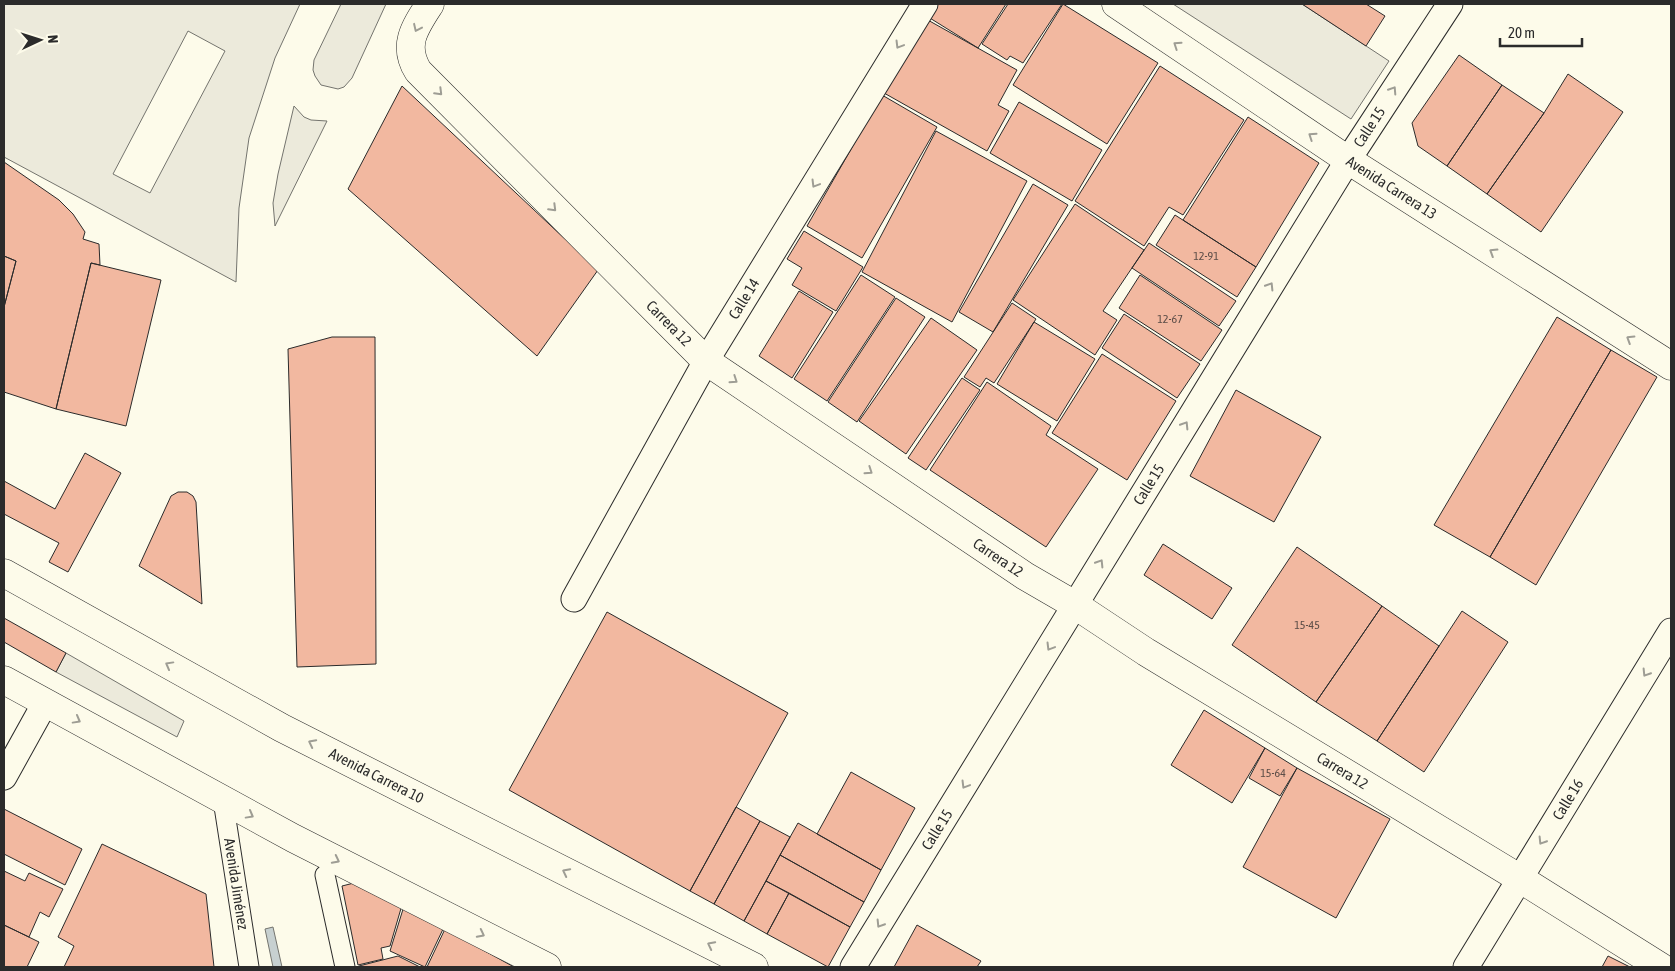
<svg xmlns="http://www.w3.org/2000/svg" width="1675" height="971" viewBox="0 0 1675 971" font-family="'Asap Condensed',sans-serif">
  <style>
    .parking { fill: #eceadb; stroke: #74746e; fill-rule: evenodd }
    .water { fill: #c7d0d0; stroke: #74746e }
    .building { fill: #f2b8a0; stroke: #2b2b2b }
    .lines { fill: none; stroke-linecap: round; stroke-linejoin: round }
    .pedestrian-casing { stroke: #2b2b2b; stroke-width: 21 }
    .minor-casing { stroke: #2b2b2b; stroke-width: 27 }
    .tertiary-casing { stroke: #2b2b2b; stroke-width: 29 }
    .primary-casing { stroke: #2b2b2b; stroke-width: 29 }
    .pedestrian { stroke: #fdfbea; stroke-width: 19 }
    .minor { stroke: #fdfbea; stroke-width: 25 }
    .tertiary { stroke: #fdfbea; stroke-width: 28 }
    .primary { stroke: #fdfbea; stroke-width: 28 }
    .oneway { stroke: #9e9d94 }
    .labels { text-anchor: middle; stroke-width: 4; stroke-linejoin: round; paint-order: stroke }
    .number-label { font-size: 12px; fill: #5d4e48 }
    .street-label { font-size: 15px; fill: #2b2b2b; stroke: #fdfbea }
  </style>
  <rect width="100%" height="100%" fill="#fdfbea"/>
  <path class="parking" d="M4,4H300L275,58L249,138L239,208L236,282L4,157ZM188,31L225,51L150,193L113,174Z
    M341,4H386L352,78L344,87L338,89L321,85L315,76L313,70L314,60Z
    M1173,4H1302L1389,61L1351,119Z
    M294,106L304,117L311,120L327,121L275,226L273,203L278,174Z
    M66,653L184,721L177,737L56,672Z"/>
  <path class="water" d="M273,927L282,967H273L265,929Z"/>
  <path class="building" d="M932,4H1006L978,48L925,15Z
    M1008,4H1062L1023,63L1010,56L1007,60L982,44Z
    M1063,4L1158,63L1107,144L1013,85Z
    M1302,4H1366L1385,16L1366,46Z
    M926,19L1017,70L998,105L1009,111L987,151L884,93Z
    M1459,55L1502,85L1447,166L1418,146L1412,123Z
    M1160,66L1244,120L1183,215L1169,207L1144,246L1075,201Z
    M1568,74L1623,112L1541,232L1487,194L1544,113Z
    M1502,85L1544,113L1487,194L1447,166Z
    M402,86L598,270L537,356L348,189Z
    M882,95L937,127L862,258L807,226Z
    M1019,102L1102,150L1072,201L990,153Z
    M1248,117L1319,163L1256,267L1183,220Z
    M936,131L1027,181L952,322L862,272Z
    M4,162L59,200L73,214L85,232L83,239L99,244L100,265L91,263L56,409L4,392V307L16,261L4,256Z
    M1033,184L1068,205L993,332L959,312Z
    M1075,204L1144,250L1103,311L1117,320L1095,355L1013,300Z
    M1175,215L1256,267L1237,297L1156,245Z
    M804,231L863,267L836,311L792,285L802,268L787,259Z
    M1149,243L1236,301L1219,326L1132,268Z
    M4,256L16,261L4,307Z
    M91,263L161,280L126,426L56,409Z
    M861,275L895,297L827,401L794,379Z
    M1140,275L1222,330L1201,361L1119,308Z
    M799,291L833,312L792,378L759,356Z
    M896,298L925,317L857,422L828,402Z
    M1012,303L1036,319L994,383L986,378L980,387L964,377Z
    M1124,314L1200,364L1177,398L1102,348Z
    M1557,317L1611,350L1490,557L1434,525Z
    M931,318L977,350L906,454L859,421Z
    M1034,322L1095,359L1057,421L997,384Z
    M332,337H375L376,664L297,667L288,349Z
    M1611,350L1657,377L1536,585L1490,557Z
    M1102,354L1176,401L1127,480L1052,433Z
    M962,378L980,390L926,470L908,458Z
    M987,382L1051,426L1046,435L1098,469L1046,547L930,470Z
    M1236,390L1321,437L1274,522L1190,476Z
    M85,453L121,473L68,572L49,562L59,543L4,514V481L55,509Z
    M178,492H187L193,496L196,502L202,604L139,566L171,496Z
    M1163,544L1232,588L1212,619L1144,575Z
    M1297,547L1382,606L1316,702L1232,645Z
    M1382,606L1439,646L1377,741L1316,702Z
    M1462,611L1508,642L1424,772L1377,741Z
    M607,612L788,713L690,891L509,790Z
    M4,618L66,653L56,672L4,642Z
    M1204,710L1265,748L1232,803L1171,765Z
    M1265,748L1297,768L1280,796L1249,778Z
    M1297,768L1390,819L1336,918L1243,867Z
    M851,772L915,808L881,870L817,834Z
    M736,807L760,821L714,904L690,891Z
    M4,809L82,849L65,885L4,854Z
    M760,821L790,837L744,921L714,904Z
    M798,823L881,870L864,902L780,855Z
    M102,844L206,894L214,967H64L74,946L58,937Z
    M780,855L864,902L850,927L766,881Z
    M4,871L25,881L29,873L63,889L49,917L40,912L29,937L4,925Z
    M766,881L789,893L767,934L744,921Z
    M358,882L402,905L390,946L381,948L383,959L358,965L342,886Z
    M789,893L850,927L828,967L767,934Z
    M404,906L444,927L425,967L390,951Z
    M4,925L39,942L27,967H4Z
    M917,925L981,961L977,967H894Z
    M445,929L514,967H427Z
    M398,956L420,967H359V966Z
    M1608,956L1630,967H1602Z"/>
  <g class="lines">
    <defs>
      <g id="pedestrian">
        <path id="s1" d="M223,800L249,967"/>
        <path d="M325,875L345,967"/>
      </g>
      <g id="minor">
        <path id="s2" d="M574,599L706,361L925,4"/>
        <path d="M4,777L45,703"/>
        <path id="s3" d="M853,967L1348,160L1450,4"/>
        <path id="s4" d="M1466,967L1671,631"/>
      </g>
      <g id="tertiary">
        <path id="s5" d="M430,4C415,27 402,45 418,71L706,361L1025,576L1075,605L1146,652L1519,878L1661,967"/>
        <path id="s6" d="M1116,4L1348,160L1671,366"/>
      </g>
      <g id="primary">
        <path id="s7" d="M4,573L282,728L754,967"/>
        <path d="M4,680L293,838L547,967"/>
      </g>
    </defs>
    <use href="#pedestrian" class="pedestrian-casing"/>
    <use href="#minor" class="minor-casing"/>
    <use href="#tertiary" class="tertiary-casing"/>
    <use href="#primary" class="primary-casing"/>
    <use href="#pedestrian" class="pedestrian"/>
    <use href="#minor" class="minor"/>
    <use href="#tertiary" class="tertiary"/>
    <use href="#primary" class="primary"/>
  </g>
  <defs><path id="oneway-chevron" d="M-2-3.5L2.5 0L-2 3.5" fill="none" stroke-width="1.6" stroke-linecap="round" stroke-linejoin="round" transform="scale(1.25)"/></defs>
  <g class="oneway">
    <use href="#oneway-chevron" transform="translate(417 28) rotate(115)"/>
    <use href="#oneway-chevron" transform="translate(899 45) rotate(121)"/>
    <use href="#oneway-chevron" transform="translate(1177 45) rotate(-146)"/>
    <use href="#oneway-chevron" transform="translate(1393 90) rotate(-57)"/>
    <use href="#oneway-chevron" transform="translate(439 92) rotate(45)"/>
    <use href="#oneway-chevron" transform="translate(1312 136) rotate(-146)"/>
    <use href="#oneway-chevron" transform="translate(815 184) rotate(121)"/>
    <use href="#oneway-chevron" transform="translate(553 208) rotate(45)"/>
    <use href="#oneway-chevron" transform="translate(1493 252) rotate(-148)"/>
    <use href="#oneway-chevron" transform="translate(1270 286) rotate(-58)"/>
    <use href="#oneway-chevron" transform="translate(1630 339) rotate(-148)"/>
    <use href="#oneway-chevron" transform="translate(734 380) rotate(34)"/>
    <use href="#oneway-chevron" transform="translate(1185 425) rotate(-58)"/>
    <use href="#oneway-chevron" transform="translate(869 471) rotate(34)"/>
    <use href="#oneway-chevron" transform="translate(1100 563) rotate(-58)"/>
    <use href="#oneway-chevron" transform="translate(1050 647) rotate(121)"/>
    <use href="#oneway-chevron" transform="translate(169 665) rotate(-151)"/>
    <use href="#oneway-chevron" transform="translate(1646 673) rotate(122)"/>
    <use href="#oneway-chevron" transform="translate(77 720) rotate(29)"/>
    <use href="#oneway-chevron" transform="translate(312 743) rotate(-153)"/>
    <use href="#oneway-chevron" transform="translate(965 785) rotate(121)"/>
    <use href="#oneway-chevron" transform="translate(250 815) rotate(29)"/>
    <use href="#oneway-chevron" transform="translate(1542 841) rotate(122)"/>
    <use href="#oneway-chevron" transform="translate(336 860) rotate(27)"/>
    <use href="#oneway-chevron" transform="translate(566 872) rotate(-153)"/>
    <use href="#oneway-chevron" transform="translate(880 924) rotate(122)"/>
    <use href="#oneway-chevron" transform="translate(481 934) rotate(27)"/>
    <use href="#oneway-chevron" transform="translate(711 945) rotate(-153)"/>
  </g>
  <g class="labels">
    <g class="number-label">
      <text x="1206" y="260">12-91</text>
      <text x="1170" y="323">12-67</text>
      <text x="1307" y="629">15-45</text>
      <text x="1273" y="777">15-64</text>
    </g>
    <g class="street-label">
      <text dy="5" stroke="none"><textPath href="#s3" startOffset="986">Calle 15</textPath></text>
      <text dy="5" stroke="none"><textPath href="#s6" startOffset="331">Avenida Carrera 13</textPath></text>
      <text dy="5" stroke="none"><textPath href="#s2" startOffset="345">Calle 14</textPath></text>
      <text dy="5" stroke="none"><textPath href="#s5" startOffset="429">Carrera 12</textPath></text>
      <text dy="5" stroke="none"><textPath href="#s3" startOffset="566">Calle 15</textPath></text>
      <text dy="5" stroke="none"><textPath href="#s5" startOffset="834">Carrera 12</textPath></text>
      <text dy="5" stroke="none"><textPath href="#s5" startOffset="1239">Carrera 12</textPath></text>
      <text dy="5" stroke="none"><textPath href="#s7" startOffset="424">Avenida Carrera 10</textPath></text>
      <text dy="5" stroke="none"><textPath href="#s4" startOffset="196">Calle 16</textPath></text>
      <text dy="5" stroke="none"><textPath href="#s3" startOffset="161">Calle 15</textPath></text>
      <text dy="5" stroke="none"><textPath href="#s1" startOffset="85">Avenida Jiménez</textPath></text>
    </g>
  </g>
  <rect width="1675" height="971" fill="none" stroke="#2b2b2b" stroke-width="10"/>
  <g transform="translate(40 40) rotate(86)" stroke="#fdfbea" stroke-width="4" paint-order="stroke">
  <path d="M0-4L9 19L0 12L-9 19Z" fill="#2b2b2b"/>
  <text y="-8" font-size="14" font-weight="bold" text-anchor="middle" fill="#2b2b2b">N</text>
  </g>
  <path d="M1500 38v8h82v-8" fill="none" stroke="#2b2b2b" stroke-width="2.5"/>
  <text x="1508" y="38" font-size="15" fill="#2b2b2b" stroke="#fdfbea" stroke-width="4" paint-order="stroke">20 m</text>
</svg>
